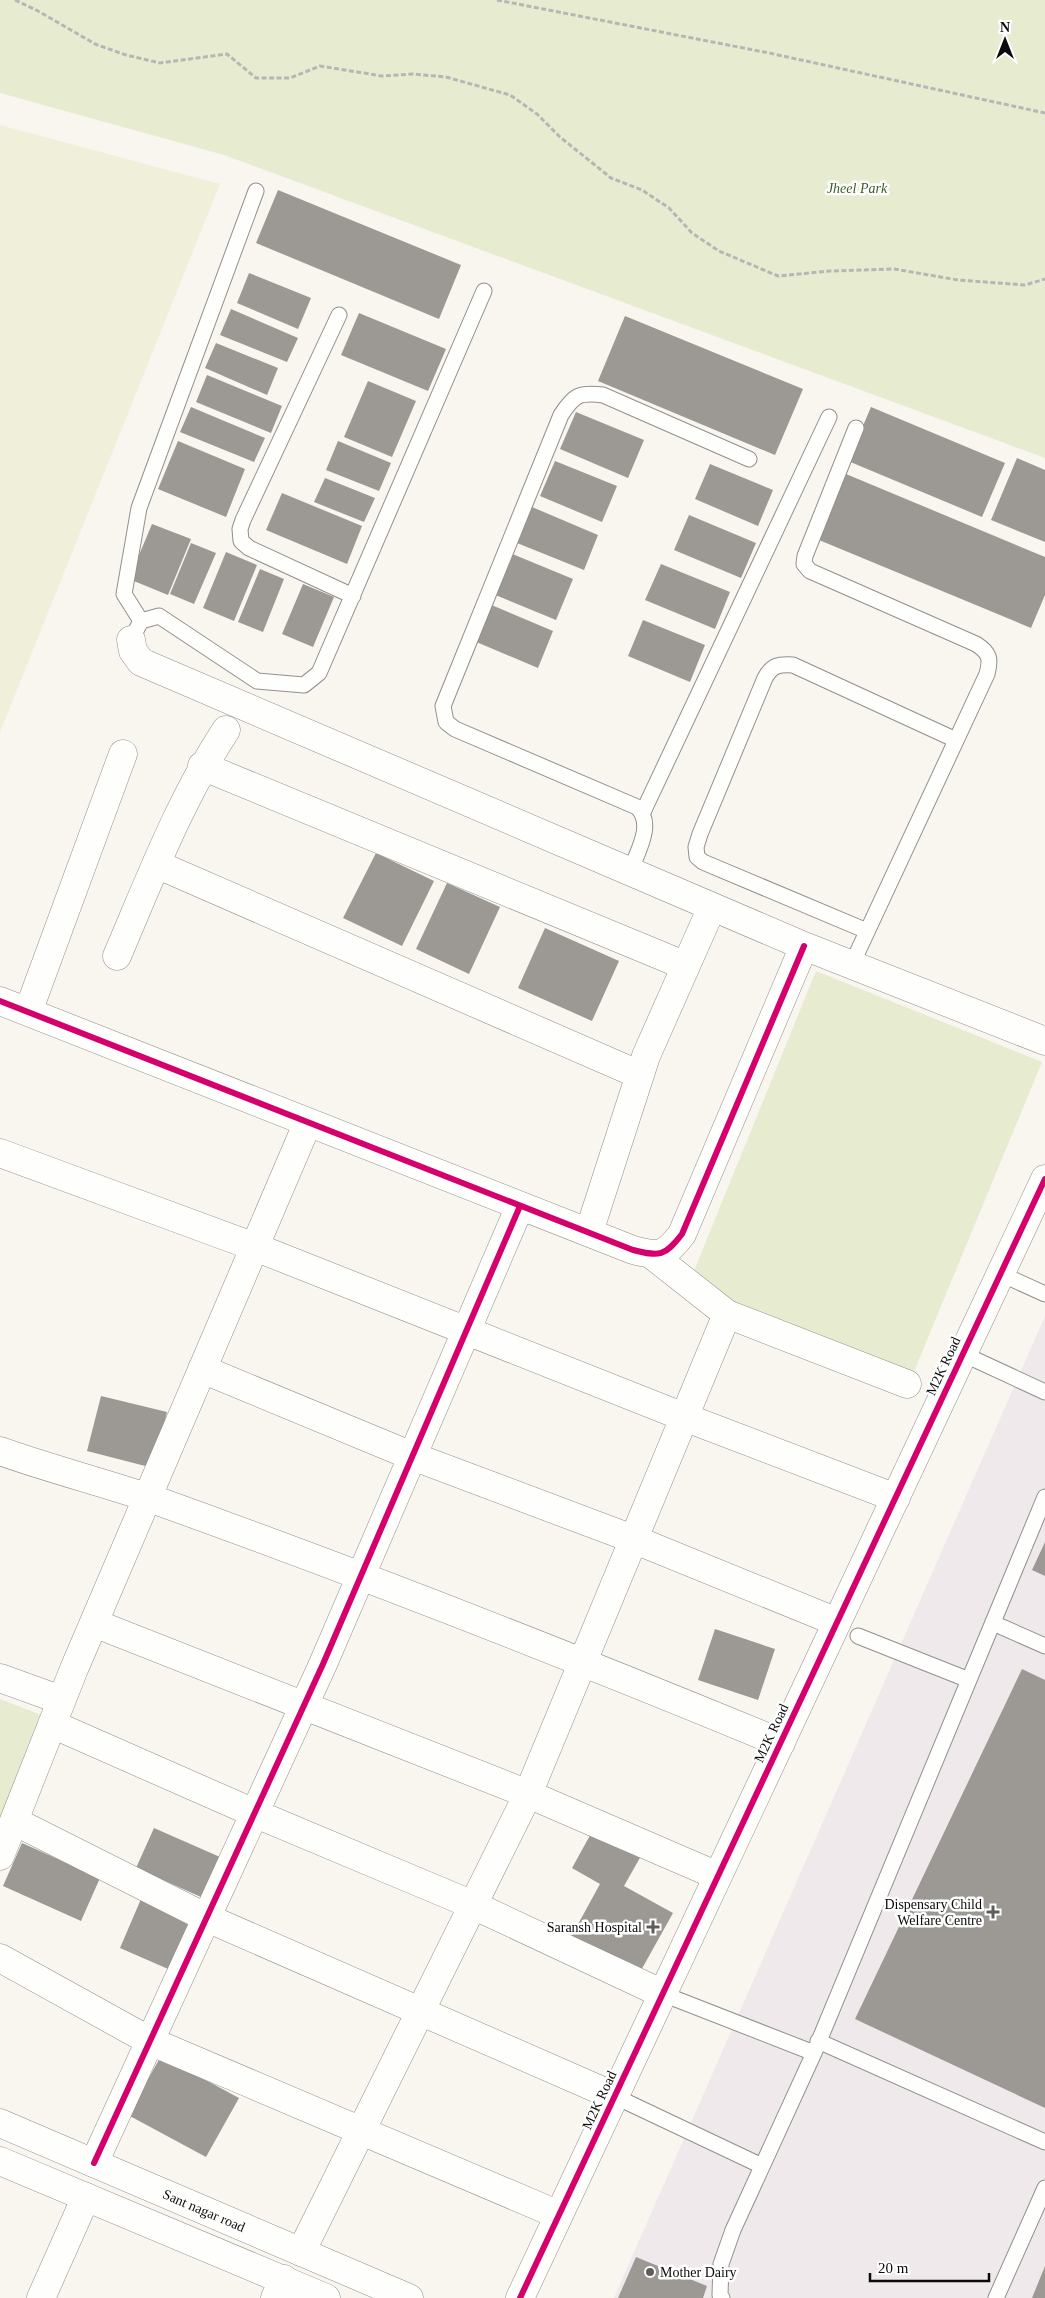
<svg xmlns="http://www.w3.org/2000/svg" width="1045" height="2298" viewBox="0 0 1045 2298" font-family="Georgia,serif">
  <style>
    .industrial { fill: #efe9ec }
    .green { fill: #e7ecd1 }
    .pitch { fill: #f0f0da }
    .building { fill: #9c9995 }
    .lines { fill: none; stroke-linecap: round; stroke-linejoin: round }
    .service-casing { stroke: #92908e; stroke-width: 17 }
    .minor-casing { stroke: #92908e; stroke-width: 29 }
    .tertiary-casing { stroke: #92908e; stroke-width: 29 }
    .path { stroke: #b7b6b5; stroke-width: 3; stroke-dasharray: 5 2.5; stroke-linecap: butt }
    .service { stroke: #fefefd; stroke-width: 15 }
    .minor { stroke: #fefefd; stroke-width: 28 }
    .tertiary { stroke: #fefefd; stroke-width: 28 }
    .cycleway-casing { stroke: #fff; stroke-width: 9 }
    .cycleway { stroke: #d6006c; stroke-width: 6 }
    .poi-dot { fill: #5e5d5b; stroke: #fff; stroke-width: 2 }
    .labels { text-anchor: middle; stroke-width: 5; stroke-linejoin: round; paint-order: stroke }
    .park-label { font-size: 14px; font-style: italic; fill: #3b5d22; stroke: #fff }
    .street-label { font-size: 14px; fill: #0b0b0b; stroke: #fff }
    .poi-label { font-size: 14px; fill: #0b0b0b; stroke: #fff; text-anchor: end }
  </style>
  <rect width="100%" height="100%" fill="#f9f5ef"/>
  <path class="industrial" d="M1045,1316V2298H614Z"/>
  <path class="green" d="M0,0H1045V458L224,155L0,93Z
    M816,971L1042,1062L913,1374L689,1283Z
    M0,1699L41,1715L0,1819Z"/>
  <path class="pitch" d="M0,125L220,184L0,732Z"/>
  <path class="building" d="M278,190L461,265L439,319L256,243Z
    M249,273L311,298L298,329L237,303Z
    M231,309L298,338L287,362L220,335Z
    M359,313L446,349L428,391L341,355Z
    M625,316L803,389L775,455L598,381Z
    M216,343L278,368L267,395L205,368Z
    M207,375L282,406L271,433L196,402Z
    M368,381L416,401L392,457L344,437Z
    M191,407L265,438L254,462L180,432Z
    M871,407L1005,463L982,517L848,461Z
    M576,412L644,440L628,478L560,449Z
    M178,441L245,469L226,517L158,489Z
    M338,441L391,463L379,491L326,470Z
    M1017,458L1045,470V542L991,520Z
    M555,461L617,486L602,522L540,496Z
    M710,464L773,490L758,526L695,499Z
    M846,474L1045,557V595L1031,628L819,540Z
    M325,478L375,498L364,522L314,502Z
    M282,493L362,526L347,564L266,530Z
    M532,507L598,535L584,570L517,543Z
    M689,515L756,543L741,578L674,550Z
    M152,524L191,539L168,595L129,579Z
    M191,543L216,553L194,604L170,594Z
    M226,552L257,565L234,621L203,608Z
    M510,553L573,579L556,620L493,594Z
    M661,564L730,592L715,629L645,600Z
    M260,569L284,579L263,632L238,622Z
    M303,584L334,597L313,647L282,634Z
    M489,604L553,631L538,668L474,641Z
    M643,620L705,645L690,682L628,656Z
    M376,853L434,881L402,946L343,918Z
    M447,883L500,907L469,974L416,949Z
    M545,928L619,961L592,1021L518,988Z
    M101,1396L167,1412L153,1468L87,1451Z
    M1045,1542V1576L1032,1570Z
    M715,1629L775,1649L758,1700L698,1680Z
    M1022,1669L1045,1680V2108L855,2019Z
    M154,1828L220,1857L201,1897L136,1868Z
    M593,1830L641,1856L624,1886L673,1913L639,1974L571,1937L600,1884L572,1868Z
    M22,1843L100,1878L81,1921L3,1886Z
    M141,1899L197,1922L175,1972L120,1948Z
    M161,2056L239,2098L206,2157L128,2115Z
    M636,2257L707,2286L703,2298H618Z
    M1045,2266V2298H1032Z"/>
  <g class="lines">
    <defs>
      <path id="service" d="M339,315L243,520L240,529L241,541L249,548L353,596
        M141,621L124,594L139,508L256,191
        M131,640L141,621L159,616L257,681L304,685L319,673L484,291
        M643,812L829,417
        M630,872C637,852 655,824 637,807L455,729L446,722L443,706L561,415C574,395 579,392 603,395L749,459
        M867,931L703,862L697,857L696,847L700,834L765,678C772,665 779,664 793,665L956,740
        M852,964L987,674C991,659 990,653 976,644L810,571L804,564L805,556L856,428
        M1001,1274L1045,1294
        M963,1354L1045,1392
        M993,1623L1045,1646
        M858,1636L969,1680
        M663,1994L814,2053
        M818,2041L1045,2142
        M614,2096L762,2166
        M722,2298L720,2295L721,2264L733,2230L814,2053L1045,1497
        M996,2298L1045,2188"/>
      <path id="minor" d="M131,640L133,651L141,662L804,946L1045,1041
        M202,766L686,966
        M156,864L640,1075
        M117,956C150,879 180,800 226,730
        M0,1001L633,1250C660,1257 665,1256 682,1234L804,946
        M28,1012L123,754
        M0,1153L255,1247L684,1417L896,1498
        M589,1232L646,1056L712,907
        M652,1255L727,1314L907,1384
        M202,1369L412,1456L633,1539L837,1622
        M0,1451C50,1469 102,1482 152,1499C364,1575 573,1657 781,1743
        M94,1623L528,1794L718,1876
        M0,1678L61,1700
        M52,1724L254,1813L473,1905L663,1994
        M14,1821L207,1918L614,2096
        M0,1856L74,1669L308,1122
        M0,1958L150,2041L559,2215
        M94,2163L323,1664L520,1206
        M301,2252L528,1794L727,1314
        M41,2298L86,2197
        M275,2298L284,2279
        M520,2298L1045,1179"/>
      <g id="tertiary">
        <path id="s1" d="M0,2123L409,2298"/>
        <path d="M0,2161L326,2298"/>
      </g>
    </defs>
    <use href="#service" class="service-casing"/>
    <use href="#minor" class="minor-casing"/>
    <use href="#tertiary" class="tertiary-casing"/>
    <path class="path" d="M15,0L38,11L95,44L126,55L160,63L227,54L256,78H290L320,66L382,76L413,74L446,77L510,95L537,114L560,137L611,178L642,190L669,208L692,233L719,251L778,276L830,271L894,269L958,280L1025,285L1045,279
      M497,0L769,53L1045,113"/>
    <use href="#service" class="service"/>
    <use href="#minor" class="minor"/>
    <use href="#tertiary" class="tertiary"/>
    <defs>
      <path id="cycleway" d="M0,1001L633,1250C660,1257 665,1256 682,1234L804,946
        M94,2163L323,1664L520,1206
        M520,2298L1045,1179"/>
    </defs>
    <use href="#cycleway" class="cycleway-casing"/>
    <use href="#cycleway" class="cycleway"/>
  </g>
  <g class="poi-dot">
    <path d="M990.5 1904.5h5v5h5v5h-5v5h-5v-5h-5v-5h5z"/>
    <path d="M650.5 1919.5h5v5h5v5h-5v5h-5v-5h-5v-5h5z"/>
    <circle cx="650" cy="2272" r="5"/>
  </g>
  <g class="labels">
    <g class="park-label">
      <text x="857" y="193">Jheel Park</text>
    </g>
    <g class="street-label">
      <text transform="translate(943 1366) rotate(-65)" y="5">M2K Road</text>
      <text transform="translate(771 1733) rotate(-65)" y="5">M2K Road</text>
      <text transform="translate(599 2100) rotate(-65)" y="5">M2K Road</text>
      <text dy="5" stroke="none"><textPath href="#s1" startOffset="222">Sant nagar road</textPath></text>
    </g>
    <g class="poi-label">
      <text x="982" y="1909">Dispensary Child<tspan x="982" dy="16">Welfare Centre</tspan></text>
      <text x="642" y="1932">Saransh Hospital</text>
      <text x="660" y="2277" text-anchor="start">Mother Dairy</text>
    </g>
  </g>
  <g transform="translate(1005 40)" stroke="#ffffff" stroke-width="4" paint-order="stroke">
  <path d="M0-4L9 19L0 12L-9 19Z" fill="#0b0b0b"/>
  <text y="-8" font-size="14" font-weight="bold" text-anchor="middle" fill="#0b0b0b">N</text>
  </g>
  <path d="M870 2273v8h119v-8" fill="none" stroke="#0b0b0b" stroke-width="2.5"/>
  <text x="878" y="2273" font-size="15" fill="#0b0b0b" stroke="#ffffff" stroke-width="4" paint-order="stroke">20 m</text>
</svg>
